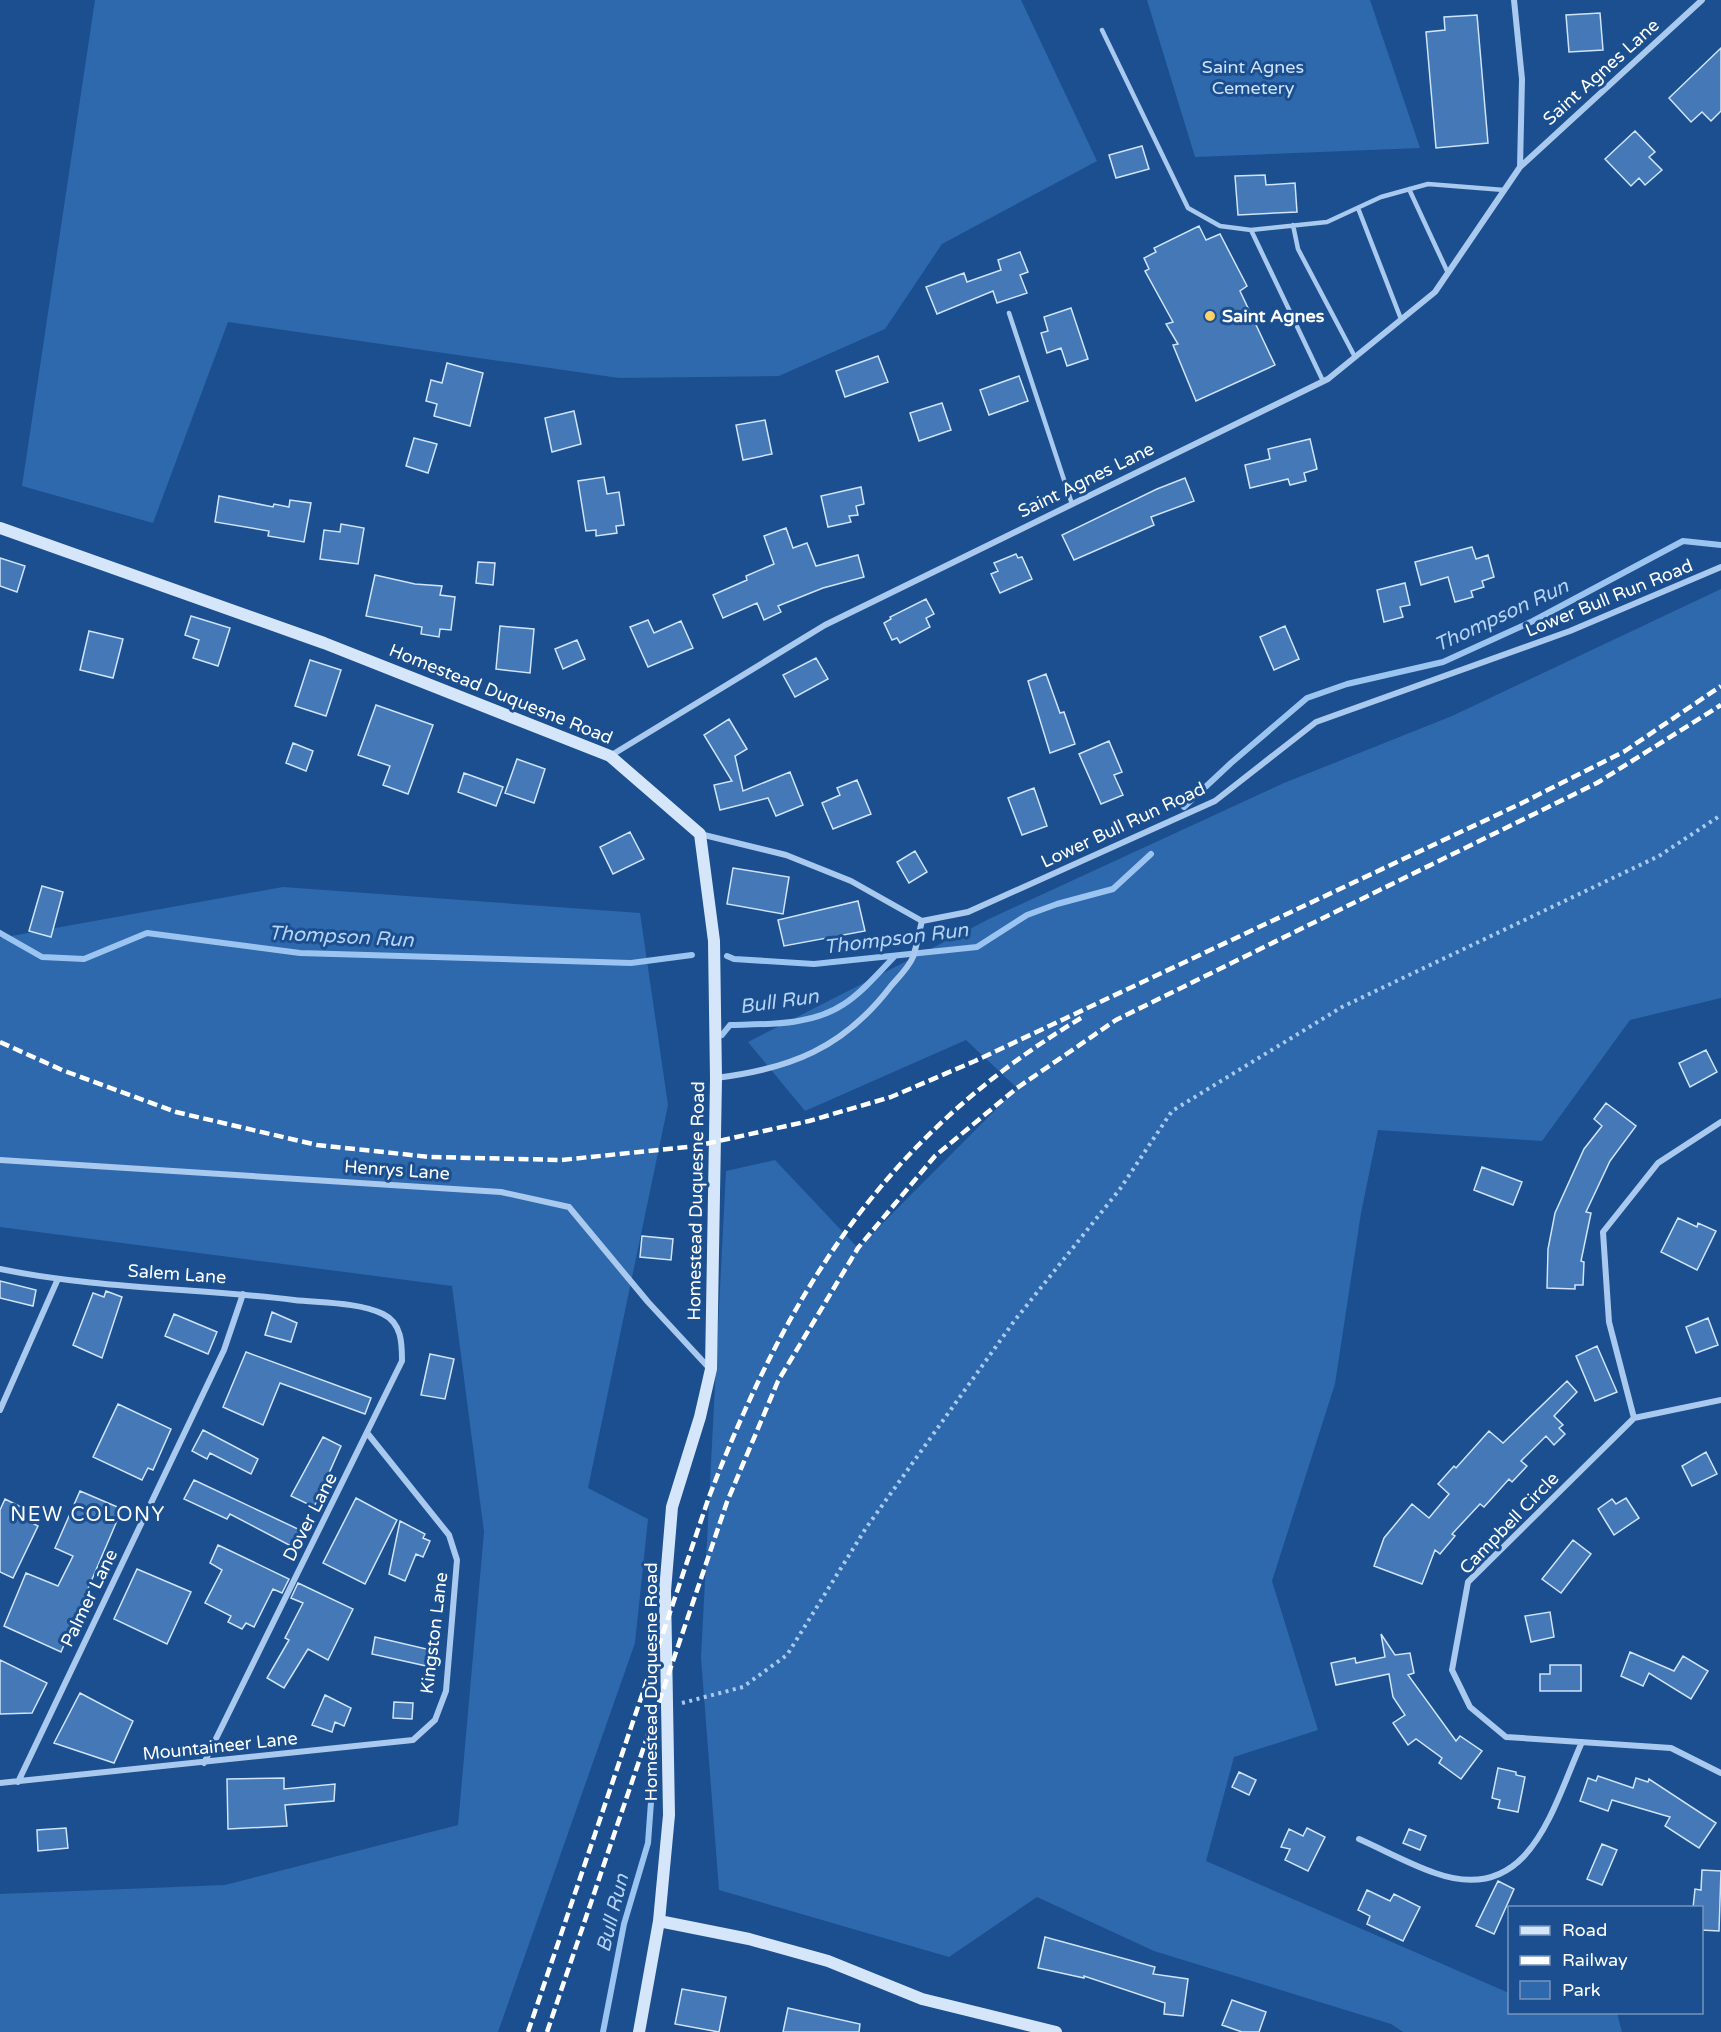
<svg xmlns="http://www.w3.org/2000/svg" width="1721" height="2032" viewBox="0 0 1721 2032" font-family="'Varela Round',sans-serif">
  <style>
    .green { fill: #2e69ad }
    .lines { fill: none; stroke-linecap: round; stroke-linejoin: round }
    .stream { stroke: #9cc4f0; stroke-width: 6 }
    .building { fill: #4478b7; stroke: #cfe3fa; stroke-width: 1.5 }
    .path { stroke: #a9c9ee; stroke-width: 4; stroke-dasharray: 3 4.5; stroke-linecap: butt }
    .lane { stroke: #a9c9ee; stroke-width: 4.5 }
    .street { stroke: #a9c9ee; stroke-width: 6 }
    .secondary { stroke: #d6e6fa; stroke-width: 12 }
    .rail { stroke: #fff; stroke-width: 4.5; stroke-dasharray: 10 4.5; stroke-linecap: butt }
    .poi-dot { fill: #ffd166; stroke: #1b4f8f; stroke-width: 2 }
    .labels { text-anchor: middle; stroke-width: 6; stroke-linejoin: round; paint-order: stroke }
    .park-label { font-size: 18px; fill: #cfe3fa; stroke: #1b4f8f }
    .street-label { font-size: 18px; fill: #fff; stroke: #1b4f8f }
    .poi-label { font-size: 18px; font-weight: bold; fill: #fff; stroke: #1b4f8f; text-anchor: start }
    .water-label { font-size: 20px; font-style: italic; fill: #b5d3f5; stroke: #1b4f8f }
    .neighbourhood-label { font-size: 20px; letter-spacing: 1.5px; fill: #fff; stroke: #1b4f8f }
  </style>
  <rect width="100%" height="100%" fill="#1b4f8f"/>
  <path class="green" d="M95,0H1021L1097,161L942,244L885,329L779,376L619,378L228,322L153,523L22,486Z
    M1147,0H1370L1420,148L1195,157Z
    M1721,589V998L1630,1020L1542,1141L1378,1130L1361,1213L1335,1384L1272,1581L1318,1730L1234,1757L1206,1861L1509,1993L1510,2012L1617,2013L1622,2032H1403L1391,2024L1154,1951L1037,1897L949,1957L719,1890L701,1658L726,1171L775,1160L858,1248L1017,1088L966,1040L805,1111L748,1042L991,918L1284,783L1452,716Z
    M283,887L640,913L668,1105L588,1488L648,1519L635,1643L498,2032H0V1894L225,1885L458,1825L484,1532L452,1286L0,1227V938Z"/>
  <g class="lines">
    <path class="stream" d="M1184,807L1231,763L1307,698L1347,684L1443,662L1533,621L1683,541L1721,545
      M0,933L42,957L84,959L147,933L300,953L631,963L692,955
      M727,956L734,959L814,964L977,947L1027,915L1057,904L1113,889L1151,854
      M722,1035L730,1025C767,1024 811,1026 844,1004C863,992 879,972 895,956
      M603,2032L624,1924L648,1843L651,1802"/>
  </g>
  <path class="building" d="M1600,13L1603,50L1569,52L1566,15Z
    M1477,15L1488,143L1436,148L1426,32L1445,30L1444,17Z
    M1721,48V111L1711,121L1702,112L1691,122L1669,98Z
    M1635,131L1655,152L1649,157L1662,170L1645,185L1639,178L1631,186L1605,159Z
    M1142,146L1149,169L1116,178L1109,155Z
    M1265,175L1266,185L1295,183L1297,212L1238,215L1235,176Z
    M1199,226L1206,240L1220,234L1247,286L1240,291L1275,365L1196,401L1173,345L1178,344L1166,324L1173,322L1145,271L1149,269L1144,258L1156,252L1154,248Z
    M1020,252L1028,272L1020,275L1027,293L997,303L993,291L937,314L926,287L964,273L967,282L1001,270L998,260Z
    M1071,308L1088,359L1067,366L1061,348L1047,353L1041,333L1048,331L1044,317Z
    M878,356L888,382L845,397L836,371Z
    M447,363L483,373L470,426L434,416L437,404L426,401L431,380L442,383Z
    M1019,376L1028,401L989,415L980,390Z
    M942,403L951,430L919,441L910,413Z
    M574,411L581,444L552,452L545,418Z
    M765,420L772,454L743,460L736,425Z
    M414,438L437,444L428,473L406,466Z
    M1310,439L1317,469L1304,473L1306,481L1290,485L1288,479L1250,488L1245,465L1270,459L1268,449Z
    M604,477L607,494L619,492L624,525L616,526L617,533L596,536V530L586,531L578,481Z
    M1185,478L1194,501L1151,517L1154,525L1074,560L1062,535L1157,489Z
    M861,487L864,504L856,506L858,515L849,516L851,522L828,527L821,496Z
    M219,496L273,507L274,504L289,507L290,500L311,503L304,542L268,536L269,531L215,522Z
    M341,524L364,528L358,564L320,559L324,530L340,532Z
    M786,528L793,548L807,543L816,566L858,555L864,577L823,588L778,606L781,612L764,620L757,603L723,618L713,595L747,580L746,576L774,564L764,536Z
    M1472,547L1476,559L1488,555L1494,577L1482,581L1484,587L1471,591L1473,597L1455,602L1448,577L1421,585L1415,562Z
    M1016,554L1018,558L1022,557L1032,579L1000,593L991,574L998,571L994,563Z
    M0,558L25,566L17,592L0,586Z
    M478,562L495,563L493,585L476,583Z
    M375,575L415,584L442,586L440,595L455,597L451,630L440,629L439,637L421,634L422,627L366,616Z
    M1405,583L1410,605L1400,607L1403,617L1384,622L1377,590Z
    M926,599L934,614L926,618L930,627L900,643L897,638L892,640L884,623L891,619L890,617Z
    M191,616L230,628L218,666L193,658L199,640L185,635Z
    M648,620L654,633L681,621L693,648L648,667L630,627Z
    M500,626L534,629L530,673L496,669Z
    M1285,626L1299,659L1274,670L1260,637Z
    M89,631L123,639L113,678L80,670Z
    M577,640L585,659L563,669L555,649Z
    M816,658L828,679L795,697L783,675Z
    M310,660L341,670L326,716L295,706Z
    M1046,674L1060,713L1064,712L1075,744L1050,753L1028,681Z
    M376,705L433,725L408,794L383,785L390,766L358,755Z
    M729,719L747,749L735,756L743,791L790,772L803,805L776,816L768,798L720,810L714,785L732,781L704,735Z
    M1109,741L1122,772L1114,775L1123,795L1101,804L1079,754Z
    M293,743L313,751L306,771L286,763Z
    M517,759L545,769L534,803L505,793Z
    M464,773L503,787L496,806L458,792Z
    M857,780L871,814L833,829L822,803L840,795L837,788Z
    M1034,788L1047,826L1022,835L1008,798Z
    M630,832L644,859L613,874L600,847Z
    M915,851L927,872L909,883L897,862Z
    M733,868L789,877L783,914L727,904Z
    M42,886L63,892L51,937L29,931Z
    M858,901L865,931L784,946L778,920Z
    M1706,1050L1717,1072L1690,1087L1679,1063Z
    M1606,1103L1636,1126L1610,1161L1586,1212L1591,1213L1581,1261L1584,1262L1583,1285H1575V1289L1547,1288L1548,1249L1555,1213L1584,1149L1602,1126L1594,1119Z
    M1482,1167L1522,1182L1513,1205L1474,1190Z
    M1678,1218L1697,1227L1698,1223L1716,1231L1697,1270L1661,1252Z
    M642,1236L673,1239L671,1260L640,1257Z
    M0,1281L36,1290L33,1306L0,1298Z
    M106,1291L122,1297L102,1358L73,1345L93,1293L104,1297Z
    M272,1312L297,1323L291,1342L265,1335Z
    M174,1314L217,1332L208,1354L165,1336Z
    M1708,1318L1718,1345L1696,1353L1686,1327Z
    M1597,1346L1617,1392L1595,1401L1576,1356Z
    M246,1352L371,1398L365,1414L280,1383L263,1425L223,1407Z
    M430,1354L454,1359L445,1399L421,1395Z
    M1567,1381L1577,1392L1554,1416L1563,1425L1559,1428L1565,1434L1554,1445L1546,1436L1521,1461L1527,1466L1512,1482L1509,1479L1484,1507L1480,1504L1452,1534L1455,1536L1440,1554L1435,1550L1422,1584L1374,1566L1384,1538L1412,1504L1429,1518L1449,1494L1438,1484L1454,1466L1456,1468L1489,1431L1503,1443Z
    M118,1404L171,1429L153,1470L148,1468L142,1480L93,1457Z
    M203,1430L258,1459L251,1474L210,1453L207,1459L192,1451Z
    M323,1437L341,1446L314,1507L291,1496Z
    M1706,1452L1717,1474L1692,1486L1682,1466Z
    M194,1480L300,1530L291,1546L230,1514L227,1519L184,1499Z
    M80,1491L122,1509L61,1652L4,1626L26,1573L58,1586L73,1556L55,1548Z
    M356,1498L397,1520L365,1584L323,1563Z
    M1626,1498L1639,1518L1614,1535L1598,1509L1612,1499L1616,1504Z
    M5,1499L23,1508L19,1516L38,1526L13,1578L0,1572V1510Z
    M400,1521L425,1534L423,1538L430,1541L423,1557L416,1554L405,1581L389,1574Z
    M1573,1540L1591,1554L1561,1593L1542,1579Z
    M218,1545L289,1579L282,1593L273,1589L254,1627L246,1623L242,1629L228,1622L231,1616L205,1603L222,1570L210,1563Z
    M137,1569L191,1592L167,1644L114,1619Z
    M298,1583L353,1609L328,1660L308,1649L284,1688L267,1678L289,1640L285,1638L303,1603L291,1598Z
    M1550,1612L1554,1637L1531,1642L1525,1616Z
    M1381,1634L1395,1655L1410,1653L1414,1673L1408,1675L1456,1741L1460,1736L1482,1751L1461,1779L1439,1763L1442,1758L1416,1739L1408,1745L1393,1723L1405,1715L1393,1697L1389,1674L1336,1685L1331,1663L1355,1658L1356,1663L1385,1657Z
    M375,1637L435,1651L431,1667L372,1654Z
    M1630,1652L1674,1671L1683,1656L1708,1671L1691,1699L1649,1673L1643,1686L1621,1676Z
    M0,1660L47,1683L32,1713L0,1714Z
    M1550,1665H1581V1691H1540V1674H1550Z
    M80,1693L133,1721L114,1763L54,1743Z
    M325,1695L351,1708L344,1726L335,1722L332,1732L312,1725Z
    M394,1702L413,1703L412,1719L393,1718Z
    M1498,1768L1516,1772V1775L1525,1777L1518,1812L1498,1808L1500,1800L1492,1798Z
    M1239,1772L1256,1780L1249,1795L1232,1787Z
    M1598,1776L1633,1788L1636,1778L1648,1782L1649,1779L1716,1823L1699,1848L1665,1826L1670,1817L1612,1800L1608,1811L1580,1801L1588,1778L1596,1781Z
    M284,1778V1789L335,1784L334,1801L285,1805L287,1826L228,1829L227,1779Z
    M66,1828L68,1848L38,1851L37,1830Z
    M1307,1828L1325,1837L1308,1871L1285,1860L1290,1849L1281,1847L1289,1829L1303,1836Z
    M1409,1829L1426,1836L1420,1850L1403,1843Z
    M1602,1844L1617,1850L1602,1885L1587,1879Z
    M1702,1870L1721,1871L1719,1931L1701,1930V1908H1693L1695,1889L1701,1890Z
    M1498,1881L1514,1889L1494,1934L1476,1926Z
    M1367,1890L1390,1901L1394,1894L1420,1907L1403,1941L1367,1924L1370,1916L1358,1910Z
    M1045,1937L1155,1967L1153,1974L1188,1979L1183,2016L1164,2014L1165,2003L1084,1976V1978L1038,1968Z
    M682,1989L726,1997L719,2032L675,2024Z
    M1232,2000L1266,2012L1259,2032H1242L1222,2025Z
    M788,2008L860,2024L859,2032H783Z"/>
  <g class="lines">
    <path class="path" d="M682,1703L743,1687L787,1655L866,1528L1015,1320L1120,1189L1172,1111L1342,1007L1659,856L1721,815"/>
    <path class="lane" d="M1102,30L1188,208L1220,226L1251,230
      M1409,189L1448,273
      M1358,208L1401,319
      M1293,225L1298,249L1355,357
      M1009,313L1072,504
      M1323,381L1251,230L1327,222L1381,197L1428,184L1504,190"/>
    <path class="street" d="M1514,0L1522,79L1520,167
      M610,756L825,625L1328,379L1435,292L1520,167L1702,0
      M700,834L786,855L851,881L922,921L968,912L1215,801L1316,722L1570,631L1721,567
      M716,1078C790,1069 844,1048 891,986C898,978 909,967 913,957C917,945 919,932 922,921
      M0,1160L501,1192L569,1207L648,1302L710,1369
      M0,1269C97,1289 196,1288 294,1300C321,1303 358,1302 383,1314C402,1323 402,1344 402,1361L204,1763
      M1721,1400L1634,1418L1468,1582L1452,1670L1470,1707L1506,1737L1671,1748L1721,1773
      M0,1410L57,1281
      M1634,1418L1609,1322L1603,1232L1658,1163L1721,1122
      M18,1782L224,1350L243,1294
      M0,1783L413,1740L435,1720L446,1691L457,1560L449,1535L368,1434
      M1359,1839C1384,1850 1409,1864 1435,1873C1530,1907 1552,1809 1582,1742"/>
    <path class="secondary" d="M0,528L324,643L610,756L700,834L714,941L716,1078L711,1369L700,1417L672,1507L665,1591L669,1815L659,1921L639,2032
      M659,1921L749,1939L828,1961L922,1999L1056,2032"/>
    <path class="rail" d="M0,1042L62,1070L176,1112L317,1145L430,1157L561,1160L696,1146L809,1121L891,1097L975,1061L1520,804L1625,751L1721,686
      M528,2032L709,1497C789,1289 886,1135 1081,1018
      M547,2032L727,1502L778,1381L858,1248L935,1156L1017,1088L1116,1020L1597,783L1721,705"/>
  </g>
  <circle class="poi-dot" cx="1210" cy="316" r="6"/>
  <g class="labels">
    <g class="park-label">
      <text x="1253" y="73">Saint Agnes<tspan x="1253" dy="21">Cemetery</tspan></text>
    </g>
    <g class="street-label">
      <text transform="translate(1601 72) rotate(-42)" y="6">Saint Agnes Lane</text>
      <text transform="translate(1086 480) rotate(-26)" y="6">Saint Agnes Lane</text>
      <text transform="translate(1609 598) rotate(-22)" y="6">Lower Bull Run Road</text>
      <text transform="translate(501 694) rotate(22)" y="6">Homestead Duquesne Road</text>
      <text transform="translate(1123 825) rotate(-25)" y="6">Lower Bull Run Road</text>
      <text transform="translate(397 1170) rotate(4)" y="6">Henrys Lane</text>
      <text transform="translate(696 1201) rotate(-89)" y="6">Homestead Duquesne Road</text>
      <text transform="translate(177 1274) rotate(4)" y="6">Salem Lane</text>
      <text transform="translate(310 1517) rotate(-63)" y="6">Dover Lane</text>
      <text transform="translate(1509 1523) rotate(-46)" y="6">Campbell Circle</text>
      <text transform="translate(89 1598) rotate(-64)" y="6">Palmer Lane</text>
      <text transform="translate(434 1633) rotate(-83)" y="6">Kingston Lane</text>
      <text transform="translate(651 1682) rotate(-90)" y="6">Homestead Duquesne Road</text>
      <text transform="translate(220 1746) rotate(-6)" y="6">Mountaineer Lane</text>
    </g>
    <g class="poi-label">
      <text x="1222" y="322">Saint Agnes</text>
    </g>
    <g class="water-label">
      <text transform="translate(1501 615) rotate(-25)" y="7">Thompson Run</text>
      <text transform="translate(341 936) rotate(3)" y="7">Thompson Run</text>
      <text transform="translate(896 938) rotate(-7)" y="7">Thompson Run</text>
      <text transform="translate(779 1001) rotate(-8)" y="7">Bull Run</text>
      <text transform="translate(612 1913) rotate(-76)" y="7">Bull Run</text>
    </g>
    <g class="neighbourhood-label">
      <text x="88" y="1521">NEW COLONY</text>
    </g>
  </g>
  <rect x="1508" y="1906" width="195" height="108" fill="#1b4f8f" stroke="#7695bc" stroke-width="1.5"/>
  <rect x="1520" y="1926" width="30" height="9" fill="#d6e6fa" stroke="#7695bc" stroke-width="1.5"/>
  <text x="1562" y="1936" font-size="18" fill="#ffffff">Road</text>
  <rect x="1520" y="1956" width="30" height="9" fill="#ffffff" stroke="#7695bc" stroke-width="1.5"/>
  <text x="1562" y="1966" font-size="18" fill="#ffffff">Railway</text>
  <rect x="1520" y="1981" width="30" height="18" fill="#2e69ad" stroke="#7695bc" stroke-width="1.5"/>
  <text x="1562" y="1996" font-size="18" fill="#ffffff">Park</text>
</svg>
